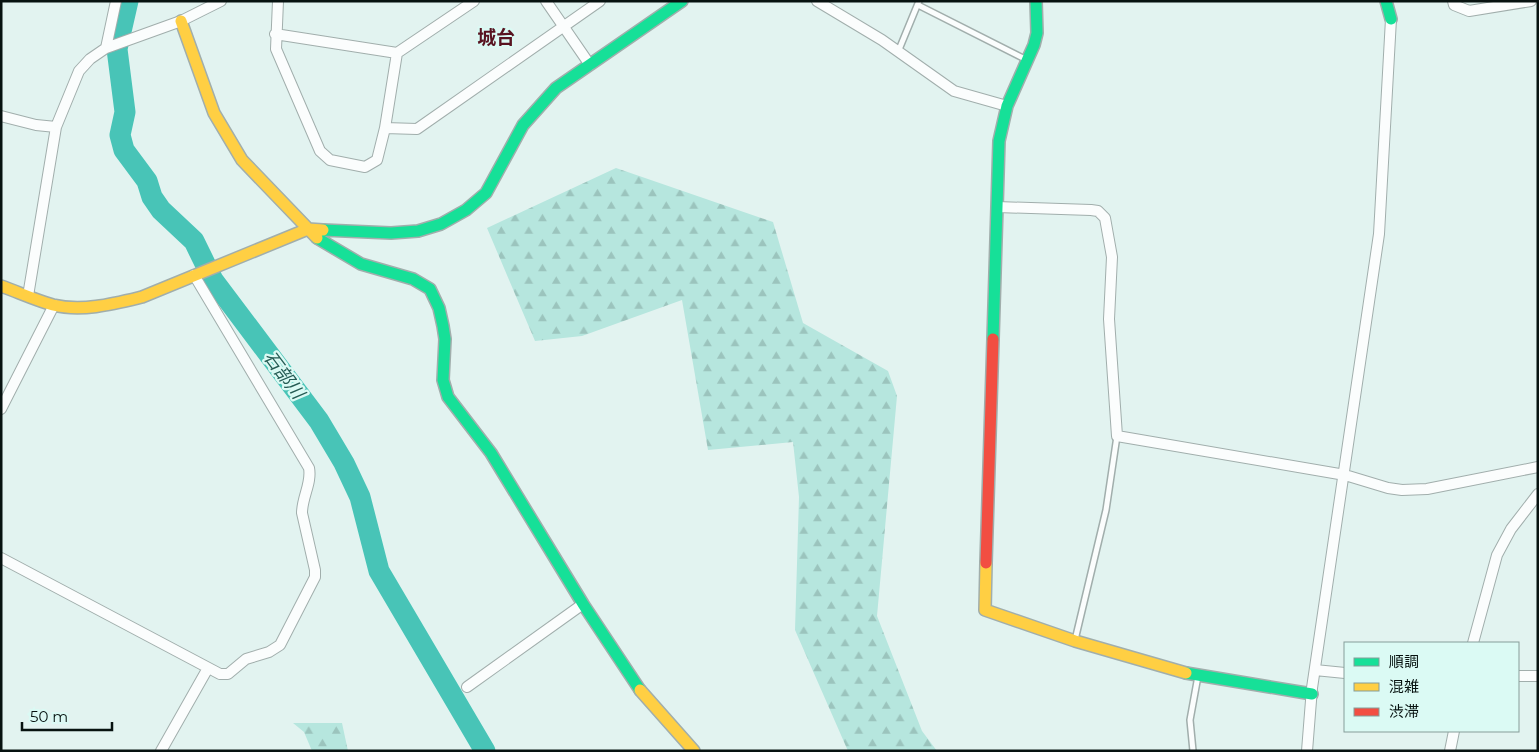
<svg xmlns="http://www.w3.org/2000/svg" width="1539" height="752" viewBox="0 0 1539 752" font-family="Montserrat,'Noto Sans JP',sans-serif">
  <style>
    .forest { fill: url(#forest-firs) }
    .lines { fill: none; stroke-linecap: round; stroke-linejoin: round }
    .river { stroke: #48c4b7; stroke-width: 21 }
    .lane-casing { stroke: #a1aeac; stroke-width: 8 }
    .street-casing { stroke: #a1aeac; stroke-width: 12 }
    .fast-casing { stroke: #a1aeac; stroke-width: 14 }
    .slow-casing { stroke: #a1aeac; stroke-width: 14 }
    .jam-casing { stroke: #a1aeac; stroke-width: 14 }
    .lane { stroke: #fbfdfd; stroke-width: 5 }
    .street { stroke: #fbfdfd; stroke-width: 10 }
    .fast { stroke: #16e098; stroke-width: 11 }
    .slow { stroke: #ffcf43; stroke-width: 11 }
    .jam { stroke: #f24e42; stroke-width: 11 }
    .labels { text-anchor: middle; stroke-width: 4.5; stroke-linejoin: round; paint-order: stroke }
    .water-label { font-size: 18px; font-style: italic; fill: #255c54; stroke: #dbfaf4 }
    .quarter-label { font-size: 19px; font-weight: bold; fill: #581320; stroke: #dbfaf4 }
  </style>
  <defs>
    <pattern id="forest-firs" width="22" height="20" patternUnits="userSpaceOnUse" patternTransform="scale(1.25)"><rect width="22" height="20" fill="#b6e6de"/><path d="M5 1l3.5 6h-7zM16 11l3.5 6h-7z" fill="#9bc4bd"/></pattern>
  </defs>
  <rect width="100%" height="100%" fill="#e2f3f0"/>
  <path class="forest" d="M616,168L773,222L803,323L888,371L897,396L877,616L922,731L937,751H848L795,630L799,497L793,442L708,450L682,300L582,336L535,341L487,228Z
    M293,723H342L348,751H312L304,732Z"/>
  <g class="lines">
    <path class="river" d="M128,1L117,49L125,112L120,135L124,150L147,181L152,197L161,210L194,241L213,280L319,421L344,463L360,497L379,571L485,751"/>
    <defs>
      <path id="lane" d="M918,5L1025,59
        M898,52L919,1
        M1075,640L1106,510L1117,436
        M1193,751L1190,720L1198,676"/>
      <path id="street" d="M278,1L276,49L320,151L330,160L365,167L377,160L385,128L397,53
        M546,1L590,65
        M817,1L882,40L954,91L1007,106
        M1453,1L1454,5L1469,11L1531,1
        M275,34L397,53L474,1
        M106,48L116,1
        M1,116L36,125L56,127
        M385,128L417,129L600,1
        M997,207L1091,210L1098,211L1105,218L1112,257L1109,319L1117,436L1345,475L1388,488L1402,490L1427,489L1538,467
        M28,296L56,127L79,71L90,59L106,48L181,21L221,1
        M1,409L54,305
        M1,558L220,674H228L246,659L269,652L280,645L315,577V570L302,513C302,497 312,483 309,468L194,275
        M1473,643L1497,555L1511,529L1538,494
        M1315,670L1345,673
        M1518,676H1538
        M467,687L583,604
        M161,751L208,668
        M1307,751L1312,688L1379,234L1391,19
        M1450,751L1454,731"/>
      <path id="fast" d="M1386,1L1391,19
        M323,230L391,233L418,231L441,224L466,210L486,193L523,125L556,88L682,1
        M317,238L361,264L413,279L430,289L439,308L443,326L445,339L443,380L448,397L491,453L583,604L640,690
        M993,339L999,141L1007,106L1034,45L1037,33L1036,1
        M1186,673L1312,694"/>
      <path id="slow" d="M181,21L214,113L242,160L317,238
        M1,286C18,292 35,300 53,305C82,312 113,304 142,297L308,229L323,230
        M986,563L985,610L1075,641L1186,673
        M640,690L694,751"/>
      <path id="jam" d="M986,563L993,339"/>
    </defs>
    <use href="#lane" class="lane-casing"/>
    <use href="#street" class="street-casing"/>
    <use href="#fast" class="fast-casing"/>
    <use href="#slow" class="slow-casing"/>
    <use href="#jam" class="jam-casing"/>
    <use href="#lane" class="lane"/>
    <use href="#street" class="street"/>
    <use href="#fast" class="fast"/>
    <use href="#slow" class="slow"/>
    <use href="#jam" class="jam"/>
  </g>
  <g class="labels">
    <g class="water-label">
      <text transform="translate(284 375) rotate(53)" y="6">石部川</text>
    </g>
    <g class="quarter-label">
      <text x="496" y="44">城台</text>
    </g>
  </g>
  <rect width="1539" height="752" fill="none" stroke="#071210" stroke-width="5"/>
  <rect x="1344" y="642" width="175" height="90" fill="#dbfaf4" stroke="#869d99"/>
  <rect x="1354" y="658" width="25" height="8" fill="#16e098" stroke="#869d99"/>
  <text x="1389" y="667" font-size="15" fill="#071210">順調</text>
  <rect x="1354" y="683" width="25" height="8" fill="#ffcf43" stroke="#869d99"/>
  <text x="1389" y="692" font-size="15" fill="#071210">混雑</text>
  <rect x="1354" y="708" width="25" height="8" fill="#f24e42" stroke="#869d99"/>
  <text x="1389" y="717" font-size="15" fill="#071210">渋滞</text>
  <path d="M22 722v8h90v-8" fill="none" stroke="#071210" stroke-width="2.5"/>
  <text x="30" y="722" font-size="15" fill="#071210" stroke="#dbfaf4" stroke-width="4" paint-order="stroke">50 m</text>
</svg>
